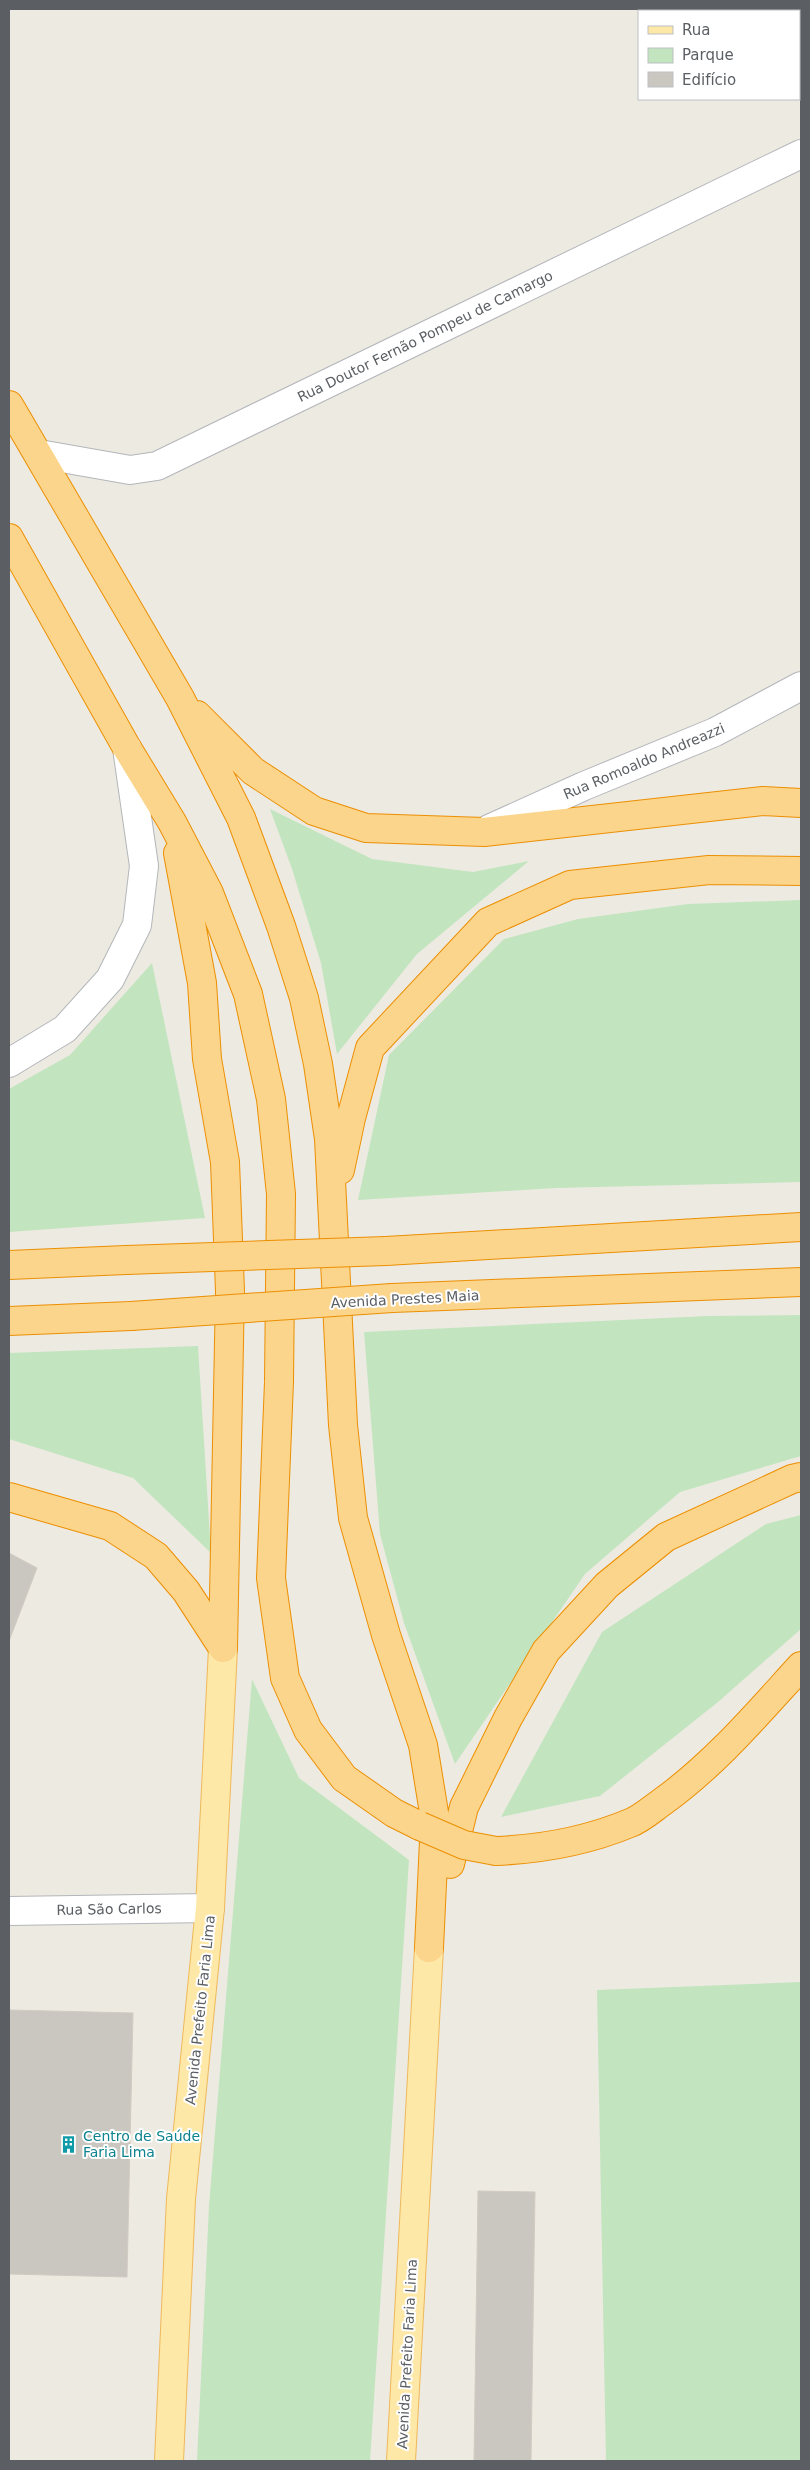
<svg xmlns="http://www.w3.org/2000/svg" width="810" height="2470" viewBox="0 0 810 2470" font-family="'DejaVu Sans',sans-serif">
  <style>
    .green { fill: #c2e5bf }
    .building { fill: #cac7c1; stroke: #d2cbc1 }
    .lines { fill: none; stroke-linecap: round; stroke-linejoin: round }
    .minor-casing { stroke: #b3b6ba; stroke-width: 30 }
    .major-casing { stroke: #efb859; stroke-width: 30 }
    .highway-casing { stroke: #ec8f03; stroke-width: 30 }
    .minor { stroke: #fff; stroke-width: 28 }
    .major { stroke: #fee8a7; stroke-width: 28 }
    .highway { stroke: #fbd58b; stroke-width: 28 }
    .highway-bridge-casing { stroke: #ec8f03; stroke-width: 30; stroke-linecap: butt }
    .highway-bridge { stroke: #fbd58b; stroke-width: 28 }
    .labels { text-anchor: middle; stroke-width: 4; stroke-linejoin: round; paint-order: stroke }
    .street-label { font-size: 14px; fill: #5b5f63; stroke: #fff }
    .culture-label { font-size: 14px; fill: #0d838f; stroke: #fff; text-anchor: start }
  </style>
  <rect width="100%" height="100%" fill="#edeae2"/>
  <path class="green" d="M270,809L372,859L473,872L529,861L417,954L337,1054L321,963L292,869Z
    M801,900V1182L556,1188L358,1200L389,1055L504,939L578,919L688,904Z
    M152,963L205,1218L9,1232V1089L70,1055Z
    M801,1315V1456L680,1492L585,1574L455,1764L404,1623L380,1534L364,1332L708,1316Z
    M198,1346L211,1553L133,1478L9,1439V1353Z
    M801,1515V1629L718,1702L600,1796L501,1817L602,1632L766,1524Z
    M252,1679L299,1778L409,1860L370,2461H197L209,2206Z
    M801,1982V2461H606L597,1990Z"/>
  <path class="building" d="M9,1553L37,1568L9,1641Z
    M9,2010L133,2013L127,2277L9,2274Z
    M478,2191L535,2192L531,2461H474Z"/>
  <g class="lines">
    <defs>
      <path id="minor" d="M39,454L130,470L157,466L801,154
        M489,829L584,786L715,732L801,686
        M9,1063L65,1029L110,979L137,925L144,866L127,748
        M9,1911L210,1908"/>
      <path id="major" d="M169,2461L181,2199L210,1908L223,1648
        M401,2461L429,1948"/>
      <path id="highway" d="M9,405L180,698L241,818L281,926L304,998L318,1064L329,1139L343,1425L353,1518L386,1635L423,1745L435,1819L429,1948
        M9,538L127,748L172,822L209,893L248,994L271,1099L281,1194L279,1382L271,1578L285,1678L308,1730L344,1778L394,1813L420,1826
        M197,715L253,771L314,811L366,828L484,832L763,801L801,803
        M178,853L202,983L207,1059L225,1162L230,1291L223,1648
        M340,1170L351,1118L370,1048L488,922L570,885L709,870L801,871
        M386,1251L801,1227
        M9,1265L126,1260
        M392,1298L801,1282
        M9,1321L131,1316
        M9,1497L110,1526L156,1556L186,1591L223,1648
        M496,1851C543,1849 587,1841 630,1823C641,1819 652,1809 662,1802C715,1764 757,1714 801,1666
        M450,1864L464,1807L508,1718L546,1651L607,1585L666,1537L792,1479L801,1477"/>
    </defs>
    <use href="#minor" class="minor-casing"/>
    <use href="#major" class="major-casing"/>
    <use href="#highway" class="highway-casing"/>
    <use href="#minor" class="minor"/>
    <use href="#major" class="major"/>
    <use href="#highway" class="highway"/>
    <defs>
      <path id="highway-bridge" d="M126,1260L386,1251
        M131,1316L392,1298
        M420,1826L464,1845L496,1851"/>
    </defs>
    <use href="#highway-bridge" class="highway-bridge-casing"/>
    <use href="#highway-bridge" class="highway-bridge"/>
  </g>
  <defs>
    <symbol id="building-bare" viewBox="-9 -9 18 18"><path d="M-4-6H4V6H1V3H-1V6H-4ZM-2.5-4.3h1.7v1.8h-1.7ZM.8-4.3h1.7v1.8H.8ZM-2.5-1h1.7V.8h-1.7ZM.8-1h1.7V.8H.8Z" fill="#0f9aa8" stroke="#fff" stroke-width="2.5" paint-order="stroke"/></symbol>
  </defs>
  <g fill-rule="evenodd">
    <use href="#building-bare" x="56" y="2132" width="25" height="25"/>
  </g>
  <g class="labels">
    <g class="street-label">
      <text transform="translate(425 336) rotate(-26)" y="5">Rua Doutor Fernão Pompeu de Camargo</text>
      <text transform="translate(644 761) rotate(-23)" y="5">Rua Romoaldo Andreazzi</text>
      <text transform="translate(405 1299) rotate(-3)" y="5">Avenida Prestes Maia</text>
      <text transform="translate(109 1909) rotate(-1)" y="5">Rua São Carlos</text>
      <text transform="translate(200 2010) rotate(-84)" y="5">Avenida Prefeito Faria Lima</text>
      <text transform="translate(407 2354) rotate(-87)" y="5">Avenida Prefeito Faria Lima</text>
    </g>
    <g class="culture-label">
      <text x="83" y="2141">Centro de Saúde<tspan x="83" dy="16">Faria Lima</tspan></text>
    </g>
  </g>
  <rect width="810" height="2470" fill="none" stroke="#5b5f63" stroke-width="20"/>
  <rect x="638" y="10" width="162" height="90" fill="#ffffff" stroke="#bdbfc1"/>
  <rect x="648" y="26" width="25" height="8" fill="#fee8a7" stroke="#bdbfc1"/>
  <text x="682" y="35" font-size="15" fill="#5b5f63">Rua</text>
  <rect x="648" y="48" width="25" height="15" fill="#c2e5bf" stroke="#bdbfc1"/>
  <text x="682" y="60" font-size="15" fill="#5b5f63">Parque</text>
  <rect x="648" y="72" width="25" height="15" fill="#cac7c1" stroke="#bdbfc1"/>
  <text x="682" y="85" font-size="15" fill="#5b5f63">Edifício</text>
</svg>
